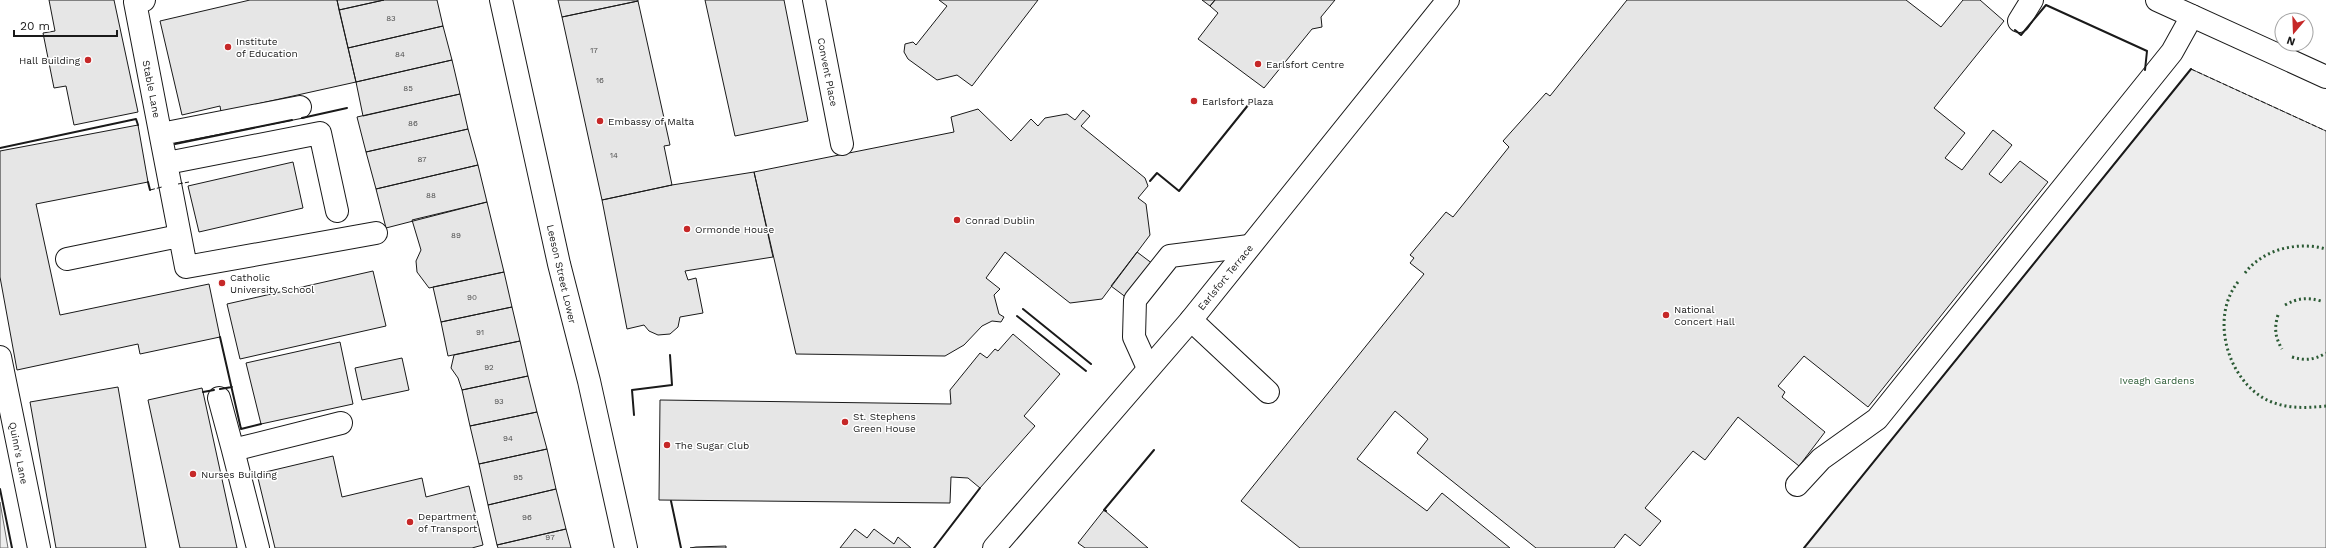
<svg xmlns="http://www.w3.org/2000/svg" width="2326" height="548" viewBox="0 0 2326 548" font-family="'Work Sans',sans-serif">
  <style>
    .green { fill: #ededed; stroke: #6a6a6a }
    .building { fill: #e6e6e6; stroke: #1a1a1a }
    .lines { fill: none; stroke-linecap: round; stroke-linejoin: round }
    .minor-casing { stroke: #1a1a1a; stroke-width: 24 }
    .major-casing { stroke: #1a1a1a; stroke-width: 24 }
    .minor { stroke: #fff; stroke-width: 22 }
    .major { stroke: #fff; stroke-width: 22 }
    .hedge { stroke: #2b5a34; stroke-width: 3; stroke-dasharray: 2 3; stroke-linecap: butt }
    .fence { stroke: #1a1a1a; stroke-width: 1; stroke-dasharray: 5 2; stroke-linecap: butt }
    .wall { stroke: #1a1a1a; stroke-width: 2 }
    .poi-dot { fill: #c62828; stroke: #fff; stroke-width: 1.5 }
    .labels { text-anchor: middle; stroke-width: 3; stroke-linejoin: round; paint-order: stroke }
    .number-label { font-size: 8px; fill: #4d4d4d }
    .poi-label { font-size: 10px; fill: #1a1a1a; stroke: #fff; text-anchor: start }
    .street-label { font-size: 10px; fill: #1a1a1a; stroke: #fff }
    .park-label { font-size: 10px; fill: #2b5a34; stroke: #fff }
  </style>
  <rect width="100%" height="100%" fill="#fff"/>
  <path class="green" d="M2191,69L2326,131V548H1804Z
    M0,502L8,548H0Z"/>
  <path class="building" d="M49,0H114L138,112L74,125L66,86L54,88L43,33L55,31Z
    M250,0H337L356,82L221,112L220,106L182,115L160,21Z
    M337,0H384L339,10Z
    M384,0H437L443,26L348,48L339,10Z
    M558,0H638V1L562,17Z
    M705,0H784L808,121L735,136Z
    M939,0H1038L972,86L957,75L937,80L908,59L904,52L905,44L913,42L916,45L947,6Z
    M1202,0H1215L1210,6Z
    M1215,0H1335L1321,17L1322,27L1312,29L1264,88L1198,39L1218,13L1210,6Z
    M1627,0H1906L1941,27L1963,0H1980L2004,21L1934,108L1965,133L1945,158L1962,170L1993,130L2012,145L1989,174L2001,183L2020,161L2048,182L1868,407L1804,356L1778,386L1785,392L1782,397L1825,432L1799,466L1738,417L1705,460L1693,451L1645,508L1661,521L1640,546L1625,534L1614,548H1536L1417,453L1428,439L1395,411L1357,459L1427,511L1442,493L1510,548H1300L1241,501L1424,274L1410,263L1414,258L1410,255L1446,212L1453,217L1509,147L1503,141L1546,93L1550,96Z
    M638,1L670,145L664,146L672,185L602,200L562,17Z
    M443,26L452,60L356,82L348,48Z
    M452,60L460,94L363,116L356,82Z
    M460,94L468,129L366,152L357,117Z
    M978,109L1011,141L1031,119L1038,126L1045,118L1067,114L1075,120L1083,110L1090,116L1081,126L1145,178L1148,186L1138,198L1146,204L1150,235L1102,299L1070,303L1005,252L986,278L1000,289L994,295L999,314L1004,317L1001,322L992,321L982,326L964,345L945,356L796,354L754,172L954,132L951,117Z
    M138,125L148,182L36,204L60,315L209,284L220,337L140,354L138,344L17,370L0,277V151Z
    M468,129L478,165L376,189L366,152Z
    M293,162L303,208L199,232L188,186Z
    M478,165L487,202L386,228L376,189Z
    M754,172L773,257L685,271L688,280L696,278L703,313L680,317L678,327L670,334L658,335L649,331L644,325L627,329L602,200L672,185Z
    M487,202L504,272L429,288L417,272L416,261L421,250L412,220Z
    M1137,252L1165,273L1139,307L1111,286Z
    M373,271L386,326L240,359L227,304Z
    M504,272L512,307L441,322L433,287Z
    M512,307L520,341L448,356L441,322Z
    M1013,334L1060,374L1024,416L1035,426L980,488L968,478L951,477L950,503L659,500L660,400L951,404L950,390L980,353L987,358L995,349L998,351Z
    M520,341L528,376L462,390L458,378L451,368L454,355Z
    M340,342L353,404L261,424L246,363Z
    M402,358L409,390L362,400L355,368Z
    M528,376L537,412L470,426L462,390Z
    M118,387L146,548H56L30,402Z
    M202,388L203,392L237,548H180L148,400Z
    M537,412L547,449L479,464L470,426Z
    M547,449L556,489L488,505L479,464Z
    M333,456L342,497L422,478L426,497L469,486L483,545L472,548H275L257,474Z
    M556,489L566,529L497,545L488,505Z
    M1104,510L1148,548H1085L1078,543Z
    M566,529L571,548H498L497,545Z
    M855,529L867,538L874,529L894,544L898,537L911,548H840Z
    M726,546V548H690L696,547Z"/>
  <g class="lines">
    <defs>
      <path id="minor" d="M144,0L135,2L186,267L376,233
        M814,0L842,144
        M2019,21L2032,0
        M161,134L300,107
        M167,163L320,133L337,211
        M67,259L179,236
        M1191,320L1268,392
        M0,357L39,548
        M1148,368L1134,337L1135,300L1170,256L1249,246
        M219,398L233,450
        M1797,485L1821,459L1877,419L2172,52L2192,16
        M258,548L233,450L341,423"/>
      <path id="major" d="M501,0L559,264L589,381L626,548
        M2157,0L2326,77
        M994,548L1191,320L1448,0"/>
    </defs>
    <use href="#minor" class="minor-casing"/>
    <use href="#major" class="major-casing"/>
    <use href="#minor" class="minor"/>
    <use href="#major" class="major"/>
    <path class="hedge" d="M2245,273C2263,249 2298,241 2326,249
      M2238,282C2209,318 2228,382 2269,401C2288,409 2306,408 2326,406
      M2285,305C2298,298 2307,297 2321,301
      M2278,315C2274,328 2275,337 2282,349
      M2292,357C2305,361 2314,360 2326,353"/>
    <path class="fence" d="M2191,69L2326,131
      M178,184L189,182
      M150,190L162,187"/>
    <path class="wall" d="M2015,30L2021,35L2046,5L2147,51L2145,70
      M302,118L347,108
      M175,144L292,120
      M0,148L136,119L138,125
      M1150,181L1157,173L1179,191L1253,99
      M148,182L150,190
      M1023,309L1091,364
      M1017,316L1086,371
      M220,337L241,429L261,424
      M220,389L232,387
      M203,392L214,390
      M634,415L632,390L672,385L670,355
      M0,489L12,548
      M671,501L681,548
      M1106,511L1104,510L1154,450
      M934,548L980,488
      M1804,548L2191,69"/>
  </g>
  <g class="poi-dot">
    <circle cx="228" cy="47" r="4"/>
    <circle cx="88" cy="60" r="4"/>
    <circle cx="1258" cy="64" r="4"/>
    <circle cx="1194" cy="101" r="4"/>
    <circle cx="600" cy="121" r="4"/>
    <circle cx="957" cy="220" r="4"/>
    <circle cx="687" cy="229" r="4"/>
    <circle cx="222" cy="283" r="4"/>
    <circle cx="1666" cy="315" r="4"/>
    <circle cx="845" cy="422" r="4"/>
    <circle cx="667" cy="445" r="4"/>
    <circle cx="193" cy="474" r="4"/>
    <circle cx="410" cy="522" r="4"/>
  </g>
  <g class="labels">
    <g class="number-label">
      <text x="391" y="21">83</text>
      <text x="594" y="53">17</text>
      <text x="400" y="57">84</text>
      <text x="600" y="83">16</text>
      <text x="408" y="91">85</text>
      <text x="413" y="126">86</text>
      <text x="614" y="158">14</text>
      <text x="422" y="162">87</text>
      <text x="431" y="198">88</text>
      <text x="456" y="238">89</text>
      <text x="472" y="300">90</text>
      <text x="480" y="335">91</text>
      <text x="489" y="370">92</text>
      <text x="499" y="404">93</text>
      <text x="508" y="441">94</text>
      <text x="518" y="480">95</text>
      <text x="527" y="520">96</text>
      <text x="550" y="540">97</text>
    </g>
    <g class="poi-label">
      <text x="236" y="45">Institute<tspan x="236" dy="12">of Education</tspan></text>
      <text x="80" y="64" text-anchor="end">Hall Building</text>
      <text x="1266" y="68">Earlsfort Centre</text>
      <text x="1202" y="105">Earlsfort Plaza</text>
      <text x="608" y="125">Embassy of Malta</text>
      <text x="965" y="224">Conrad Dublin</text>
      <text x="695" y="233">Ormonde House</text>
      <text x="230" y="281">Catholic<tspan x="230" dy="12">University School</tspan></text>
      <text x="1674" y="313">National<tspan x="1674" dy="12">Concert Hall</tspan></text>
      <text x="853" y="420">St. Stephens<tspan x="853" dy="12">Green House</tspan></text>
      <text x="675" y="449">The Sugar Club</text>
      <text x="201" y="478">Nurses Building</text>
      <text x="418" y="520">Department<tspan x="418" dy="12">of Transport</tspan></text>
    </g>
    <g class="street-label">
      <text transform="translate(828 72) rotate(79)" y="4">Convent Place</text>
      <text transform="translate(152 89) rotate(79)" y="4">Stable Lane</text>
      <text transform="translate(562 274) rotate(77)" y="4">Leeson Street Lower</text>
      <text transform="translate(1225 277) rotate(-51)" y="4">Earlsfort Terrace</text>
      <text transform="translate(19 453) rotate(79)" y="4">Quinn's Lane</text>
    </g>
    <g class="park-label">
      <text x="2157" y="384">Iveagh Gardens</text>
    </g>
  </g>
  <g transform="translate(2294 32) rotate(199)"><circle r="19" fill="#ffffff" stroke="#a3a3a3"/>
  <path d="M0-3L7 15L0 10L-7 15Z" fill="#c62828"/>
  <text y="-6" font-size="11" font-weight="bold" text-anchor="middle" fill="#1a1a1a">N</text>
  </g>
  <path d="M14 30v6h103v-6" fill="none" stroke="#1a1a1a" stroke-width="2"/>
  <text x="20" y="30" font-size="12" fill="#1a1a1a" stroke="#ffffff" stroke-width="3" paint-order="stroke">20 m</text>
</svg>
